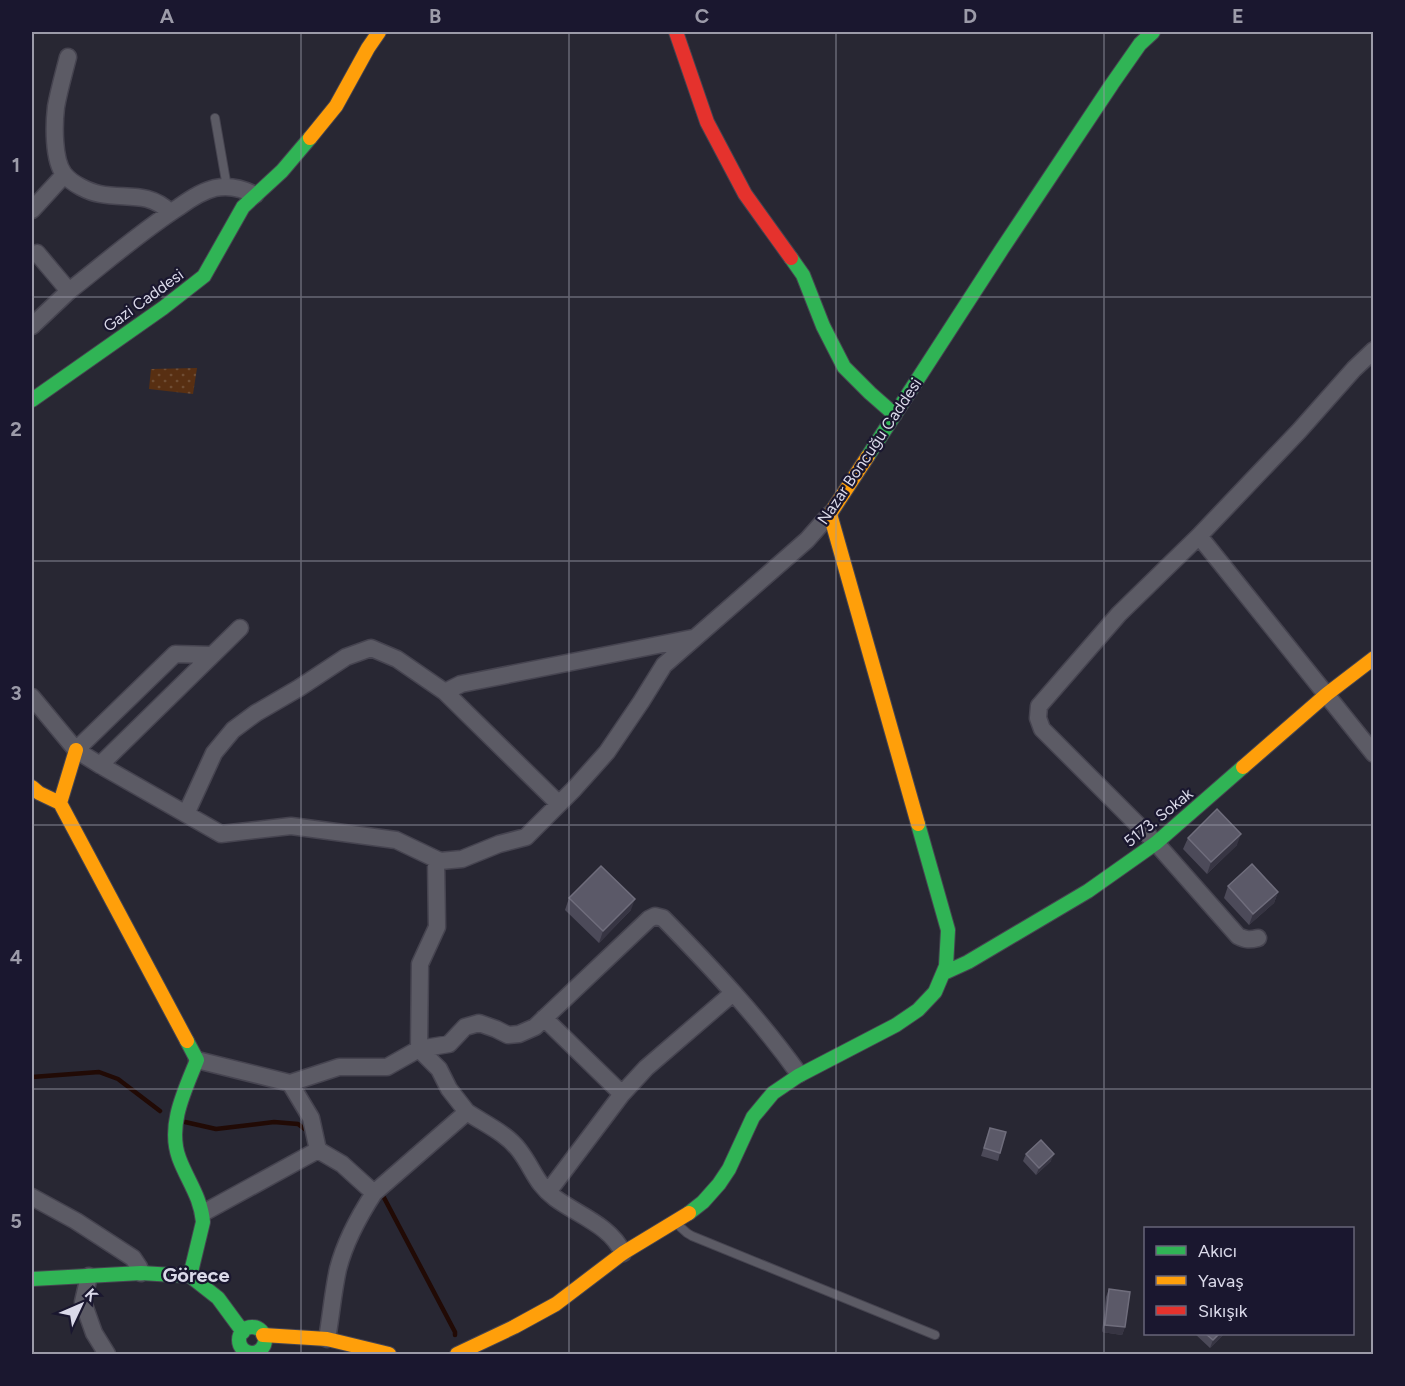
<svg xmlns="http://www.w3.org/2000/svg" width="1405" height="1386" viewBox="0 0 1405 1386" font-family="Figtree,sans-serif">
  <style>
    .park { fill: url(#park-dots) }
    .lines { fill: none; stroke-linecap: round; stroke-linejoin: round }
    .stream { stroke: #210a05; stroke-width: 4.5 }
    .lane-casing { stroke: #464450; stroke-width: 10 }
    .street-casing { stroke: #464450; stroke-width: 19 }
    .fast-casing { stroke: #464450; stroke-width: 16 }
    .slow-casing { stroke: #464450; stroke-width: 16 }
    .jam-casing { stroke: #464450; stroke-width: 16 }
    .lane { stroke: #5c5b65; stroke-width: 8 }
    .street { stroke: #5c5b65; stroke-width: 16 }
    .fast { stroke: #30b455; stroke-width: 14 }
    .slow { stroke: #ff9f0a; stroke-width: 14 }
    .jam { stroke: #e5322d; stroke-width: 14 }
    .wall { fill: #4c4a59 }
    .shaded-wall { fill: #373543 }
    .building { fill: #5b5968; stroke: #6f6d7c; stroke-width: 1.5 }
    .grid { fill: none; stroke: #9c9ba9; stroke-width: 1.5; stroke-opacity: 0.55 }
    .labels { text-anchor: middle; stroke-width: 4.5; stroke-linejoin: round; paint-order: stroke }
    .street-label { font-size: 16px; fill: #dad9e9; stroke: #1a172f }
    .quarter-label { font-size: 20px; font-weight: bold; fill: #dad9e9; stroke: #1a172f }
    .neatline { fill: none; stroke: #9c9ba9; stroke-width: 2 }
    .grid-label { font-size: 20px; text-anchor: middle; font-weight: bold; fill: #9c9ba9 }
  </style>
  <defs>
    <pattern id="park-dots" width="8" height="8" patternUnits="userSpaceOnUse" patternTransform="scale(1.5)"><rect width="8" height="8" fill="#582f12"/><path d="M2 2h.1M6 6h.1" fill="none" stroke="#6f4d34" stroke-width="1.8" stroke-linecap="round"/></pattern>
  </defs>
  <rect width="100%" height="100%" fill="#282733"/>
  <path class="park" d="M197,368L193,394L149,389L151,369Z"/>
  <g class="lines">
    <path class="stream" d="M32,1077L99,1072L118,1079L160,1111
      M185,1122L216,1129L274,1122L298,1124L310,1133
      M381,1192L455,1332V1335"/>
    <defs>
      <path id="lane" d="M215,118L227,187
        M677,1224L687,1233L692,1236L935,1335"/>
      <path id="street" d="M68,57C64,73 59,90 56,107C54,124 53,160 64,174C72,184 89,192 100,194C127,199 148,191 170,212
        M32,210L64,175
        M69,291C105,263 140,232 179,207C190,199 202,191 215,188C230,185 242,188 255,195
        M32,326L69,291L37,253
        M1199,536L1374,754
        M445,692L461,684L693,638
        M32,697L76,750L100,765L221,834L291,826L396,840L440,861L462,859L499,844L526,837L574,789L607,752L641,702L664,665L807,540L830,514
        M76,750L175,654L212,655
        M100,765L240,628
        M186,814L214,753L233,730L256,713L299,688L346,657L371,648L397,659L445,692L559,804
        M436,860L437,927L420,964L419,1049L439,1069L449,1089L467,1112
        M1258,938C1250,940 1246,940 1238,936L1156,843L1042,729L1038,718L1039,706L1119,614L1199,536L1299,431L1354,369L1374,350
        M544,1018L622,1094
        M197,1060L290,1083L311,1118L318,1150L342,1164L374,1193
        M290,1083L339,1067H387L419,1049L449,1044L465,1027L479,1023L496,1029L508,1035L519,1034L535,1027L649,919L655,916L663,918C711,967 759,1018 799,1074
        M548,1192L622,1094L646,1068L733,993
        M32,1197L76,1221L133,1258L139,1267L141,1273
        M203,1213L318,1150
        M89,1276L83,1302L94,1333L107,1354
        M327,1339C331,1316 333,1292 338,1269C345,1242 359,1216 374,1193L467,1112C485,1124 506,1133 519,1150C533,1168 536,1184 555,1198C578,1215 611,1226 623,1253"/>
      <path id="fast" d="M791,258L803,275L823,326L844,367L870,393L895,415
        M32,400L163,308L204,276L243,207L282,171L310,138
        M868,456L1002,249L1112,84L1140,44L1153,32
        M944,973L968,962L1088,891L1156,843L1243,767
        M187,1041L197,1060C185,1090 167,1125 179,1158C187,1180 201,1197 203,1222L190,1276
        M689,1213L703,1202L719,1184L729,1169L753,1117L773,1093L798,1076L896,1025L918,1010L935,992L946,966L948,930L918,824
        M32,1279L141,1273L190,1276L218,1298L243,1332
        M239 1340a13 13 0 1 1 26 0a13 13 0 1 1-26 0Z"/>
      <path id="slow" d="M310,138L336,106L368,48L379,32
        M868,456L830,514L918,824
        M76,750L60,803L187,1041
        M1243,767L1327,694L1374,658
        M32,787L39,793L60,803
        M263,1335L327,1339L389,1354
        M457,1354L514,1327L556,1304L623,1253L689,1213"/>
      <path id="jam" d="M676,32L707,122L745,194L791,258"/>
    </defs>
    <use href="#lane" class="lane-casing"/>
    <use href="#street" class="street-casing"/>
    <use href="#fast" class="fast-casing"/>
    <use href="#slow" class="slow-casing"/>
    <use href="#jam" class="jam-casing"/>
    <use href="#lane" class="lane"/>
    <use href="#street" class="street"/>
    <use href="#fast" class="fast"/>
    <use href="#slow" class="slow"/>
    <use href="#jam" class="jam"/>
  </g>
  <path class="wall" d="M1188,838L1237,845L1207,874L1183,849Z
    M1228,886L1278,892L1274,903L1249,925L1224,898Z
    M569,898L631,910L599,943L565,910Z
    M990,1128L1000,1153L998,1161L981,1156Z
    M1026,1154L1051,1161L1036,1175L1023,1161Z
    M1109,1289L1125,1327L1122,1335L1102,1332L1106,1297Z
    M1195,1334H1224L1210,1348Z"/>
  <path class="shaded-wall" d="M1241,834L1237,845L1207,874L1211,862Z
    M1278,892L1274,903L1249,925L1253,914Z
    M635,899L631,910L599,943L603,931Z
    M1054,1154L1051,1161L1036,1175L1039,1168Z
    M1105,1325L1125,1327L1122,1335L1102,1332Z
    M1219,1334H1224L1210,1348L1213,1340Z"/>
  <path class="building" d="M1217,809L1241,834L1211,862L1188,838Z
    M1252,864L1278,892L1253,914L1228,886Z
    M601,866L635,899L603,931L569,898Z
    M990,1128L1006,1132L1000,1153L984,1148Z
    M1041,1140L1054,1154L1039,1168L1026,1154Z
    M1109,1289L1130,1292L1125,1327L1105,1325Z
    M1206,1334H1219L1213,1340Z"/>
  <path class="grid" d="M301,32V1354M569,32V1354M836,32V1354M1104,32V1354M32,297H1374M32,561H1374M32,825H1374M32,1089H1374"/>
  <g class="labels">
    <g class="street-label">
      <text transform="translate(143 300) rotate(-36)" y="6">Gazi Caddesi</text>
      <text transform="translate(869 451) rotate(-56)" y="6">Nazar Boncuğu Caddesi</text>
      <text transform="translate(1158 817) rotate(-39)" y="6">5173. Sokak</text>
    </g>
    <g class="quarter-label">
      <text x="196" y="1282">Görece</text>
    </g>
  </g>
  <rect width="1405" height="1386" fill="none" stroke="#1a172f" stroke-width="66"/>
  <rect x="1144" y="1227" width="210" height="108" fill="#1a172f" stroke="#676579" stroke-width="1.5"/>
  <rect x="1156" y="1246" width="30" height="9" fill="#30b455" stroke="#676579" stroke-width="1.5"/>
  <text x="1198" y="1257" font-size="18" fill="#dad9e9">Akıcı</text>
  <rect x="1156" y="1276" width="30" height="9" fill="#ff9f0a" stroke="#676579" stroke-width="1.5"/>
  <text x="1198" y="1287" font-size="18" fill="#dad9e9">Yavaş</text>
  <rect x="1156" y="1306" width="30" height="9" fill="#e5322d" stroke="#676579" stroke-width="1.5"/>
  <text x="1198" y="1317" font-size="18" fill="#dad9e9">Sıkışık</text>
  <g transform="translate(81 1305) rotate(46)" stroke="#1a172f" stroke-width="4.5" paint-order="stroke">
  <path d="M0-4.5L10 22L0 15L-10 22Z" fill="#dad9e9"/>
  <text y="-9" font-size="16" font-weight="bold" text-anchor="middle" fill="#dad9e9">K</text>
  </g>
  <rect x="33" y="33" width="1339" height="1320" class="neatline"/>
  <g class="grid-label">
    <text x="167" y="23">A</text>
    <text x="435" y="23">B</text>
    <text x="702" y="23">C</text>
    <text x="970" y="23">D</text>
    <text x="1238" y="23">E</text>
    <text x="16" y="172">1</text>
    <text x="16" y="436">2</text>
    <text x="16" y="700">3</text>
    <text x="16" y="964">4</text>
    <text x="16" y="1228">5</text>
  </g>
</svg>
